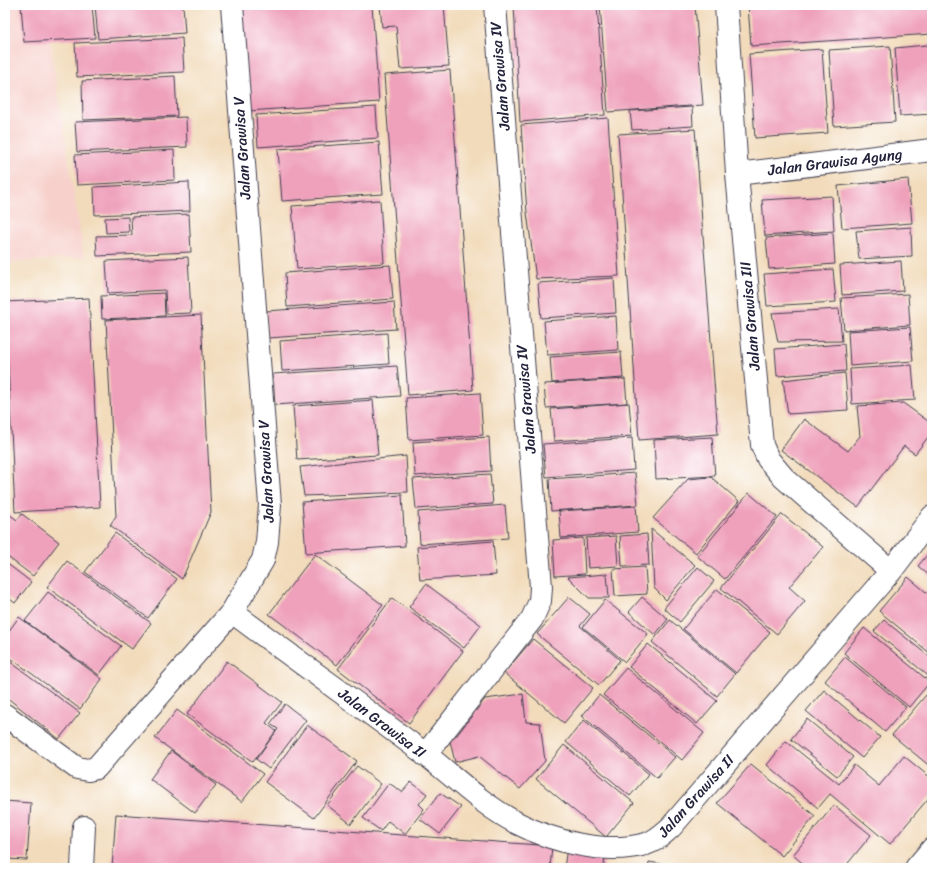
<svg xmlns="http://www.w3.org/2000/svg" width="937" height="873" viewBox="0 0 937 873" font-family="Sriracha,sans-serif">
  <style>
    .built { fill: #f7d0cb }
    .building { fill: #efa1bc }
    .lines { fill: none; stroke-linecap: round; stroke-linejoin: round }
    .minor-casing { stroke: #413e4e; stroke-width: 24 }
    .minor { stroke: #fff; stroke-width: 22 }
    .labels { text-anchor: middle; stroke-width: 3; stroke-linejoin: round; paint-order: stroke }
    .street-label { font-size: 15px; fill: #22223b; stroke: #fff }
  </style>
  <rect width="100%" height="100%" fill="#fff"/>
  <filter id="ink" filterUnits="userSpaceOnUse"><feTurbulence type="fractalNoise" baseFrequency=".025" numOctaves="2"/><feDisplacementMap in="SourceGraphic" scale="8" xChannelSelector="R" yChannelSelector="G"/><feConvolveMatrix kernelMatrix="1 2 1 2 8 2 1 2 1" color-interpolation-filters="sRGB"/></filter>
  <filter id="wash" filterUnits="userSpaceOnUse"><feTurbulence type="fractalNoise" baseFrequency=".012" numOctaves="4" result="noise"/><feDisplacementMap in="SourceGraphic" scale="16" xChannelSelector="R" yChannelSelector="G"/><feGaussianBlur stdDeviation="0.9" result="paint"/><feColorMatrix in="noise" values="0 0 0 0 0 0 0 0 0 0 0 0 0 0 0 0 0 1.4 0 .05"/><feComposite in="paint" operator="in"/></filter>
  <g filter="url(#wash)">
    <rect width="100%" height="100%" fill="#f2dbbb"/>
    <path class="built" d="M5,5H44L84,257L5,263Z"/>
    <g id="blocks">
      <path class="building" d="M21,5H92L95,38L24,42Z
        M95,5H183L185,33L98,39Z
        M241,5H372L379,102L248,111Z
        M380,5H444L449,66L400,69L396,26L382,27Z
        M514,5H597L605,115L520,122Z
        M600,5H695L703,105L608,112Z
        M748,5H932V34L751,46Z
        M182,38L184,72L77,77L75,43Z
        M926,45H932V114L900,116L895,48Z
        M890,46L895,122L834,126L829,50Z
        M822,49L828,133L755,138L749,54Z
        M450,70L473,390L408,395L384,75Z
        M175,76L177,116L83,120L82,81Z
        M376,107L378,138L258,147L256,115Z
        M692,107L693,126L632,130L630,111Z
        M186,117L187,147L77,152L75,122Z
        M608,118L619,276L536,279L527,213L521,125Z
        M695,129L718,434L639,440L618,134Z
        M379,142L383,194L282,201L278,149Z
        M174,150L175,180L77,185L75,155Z
        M908,179L912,223L842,228L838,186Z
        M189,182L190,211L95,215L94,187Z
        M832,196L834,231L765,236L762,200Z
        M380,200L384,263L297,269L292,206Z
        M189,214L191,252L97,256L96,236L132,235L131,217Z
        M128,217L129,232L106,233L105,218Z
        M911,227L912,256L859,259L856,231Z
        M833,233L835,264L769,269L766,238Z
        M188,257L191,313L166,314L165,290L108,293L106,261Z
        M901,261L903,291L842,295L840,265Z
        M390,265L393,299L287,307L285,273Z
        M833,269L836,302L767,306L764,274Z
        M614,278L616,313L541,318L538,283Z
        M164,293L165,316L102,319L101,296Z
        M908,294L910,325L844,330L841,298Z
        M89,298L100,507L15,512L5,302Z
        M394,302L396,329L268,338L266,311Z
        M839,309L842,341L778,342L772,313Z
        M201,315L211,512L182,579L110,525L116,516L106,320Z
        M616,316L618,350L547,355L544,321Z
        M910,327L913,361L850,366L848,331Z
        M387,333L389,364L282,371L280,341Z
        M844,344L846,371L777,376L775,349Z
        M621,352L623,378L552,383L550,357Z
        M912,365L915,400L852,404L850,369Z
        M397,366L400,396L275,405L273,374Z
        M845,373L848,410L788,414L783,380Z
        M625,379L627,403L546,408L544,384Z
        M480,393L483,435L409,440L406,398Z
        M373,400L378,455L297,460L293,406Z
        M629,403L632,436L554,441L551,409Z
        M903,403L932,424V432L915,454L904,446L858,507L781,450L804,419L848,451L860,436L857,406Z
        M489,437L491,471L415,476L413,442Z
        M712,437L715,476L656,479L654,440Z
        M632,438L634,470L546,477L543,444Z
        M406,456L408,492L304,496L300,467Z
        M635,473L638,505L551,511L549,479Z
        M490,474L493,504L416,509L413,479Z
        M711,477L739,501L696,553L653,518L688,479Z
        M749,493L777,517L725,579L697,556Z
        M402,495L405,546L306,553L302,502Z
        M505,505L508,538L420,544L418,512Z
        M636,506L638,532L561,538L559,511Z
        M5,511L17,520L22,514L59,542L33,576L5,555Z
        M782,514L823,547L789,587L805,601L777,634L721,588Z
        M651,529L695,565L666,600L654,588Z
        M115,533L177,579L148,618L85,572Z
        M647,534L649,565L622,566L620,536Z
        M616,536L618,566L588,568L586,538Z
        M583,538L585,574L555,576L553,540Z
        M493,541L496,575L420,580L417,547Z
        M932,549V578L918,566Z
        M315,554L383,605L337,665L269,614Z
        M67,561L151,623L132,649L47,587Z
        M5,562L31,582L15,603L5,595Z
        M645,567L647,594L615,596L613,569Z
        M698,567L714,581L680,622L664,608Z
        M607,574L609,598H589L568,577Z
        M908,577L932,597V655L879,611Z
        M426,584L481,625L464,648L409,607Z
        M717,589L770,632L736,673L683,629Z
        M48,592L121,646L99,675L25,621Z
        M569,597L590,614L580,626L620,660L599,685L537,634Z
        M642,597L668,619L655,635L629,612Z
        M392,598L463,651L409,723L338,669Z
        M605,600L648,634L625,662L583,627Z
        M19,617L102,679L80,709L5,654V636Z
        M670,620L735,674L717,696L652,642Z
        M884,620L932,659V679L874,631Z
        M864,628L930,682L909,707L844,653Z
        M533,639L593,688L564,723L504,673Z
        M648,644L717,701L697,724L629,667Z
        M845,657L906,707L885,732L825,681Z
        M5,658L80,713L59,739L5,696Z
        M227,661L282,702L266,723L276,731L253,762L187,714Z
        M626,668L704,733L682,760L603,695Z
        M824,690L880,737L862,758L806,711Z
        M523,694L526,722L540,723L545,761L520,789L479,756L455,762L449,737L457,735L485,699Z
        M599,695L675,757L657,778L582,716Z
        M926,695L932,700V768L892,735Z
        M285,704L306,720L269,769L256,759L278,729L270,724Z
        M177,710L263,774L242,802L155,738Z
        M807,719L853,757L837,776L791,739Z
        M584,720L649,774L630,796L566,742Z
        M307,725L357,761L314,818L265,782Z
        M786,741L839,784L854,765L879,786L904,756L932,779V794L890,844L830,794L818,808L767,765Z
        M564,745L634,803L606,837L536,779Z
        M171,751L216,785L195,813L150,779Z
        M751,764L815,816L782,856L717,803Z
        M357,766L381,784L351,824L327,805Z
        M411,782L427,794L419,804L424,809L405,834L388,821L381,831L363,818L389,783L402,792Z
        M440,793L461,807L440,834L420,819Z
        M5,801L31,803L27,860L5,859Z
        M834,805L871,835L844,868H808L793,855Z
        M116,814L552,846L550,868H112Z
        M567,848L606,854L603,868H564Z
        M649,862L678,867V868H648Z"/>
    </g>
  </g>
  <g filter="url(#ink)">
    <use href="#blocks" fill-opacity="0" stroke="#413e4e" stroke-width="1"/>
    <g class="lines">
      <defs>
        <path id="minor" d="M726,5L737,174L762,445L768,459L784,478L891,571
          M737,174L932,150
          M232,612C296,660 361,706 425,754C453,776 485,807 517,823C554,842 605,855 646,844C656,841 663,834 671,827L891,571L932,517
          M5,715L77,768L88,770L96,768L232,612L263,560L267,542L270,505L232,5
          M425,755L532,619L540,601L541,587L495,5
          M82,868L84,827
          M916,868L932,849"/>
      </defs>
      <use href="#minor" class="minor-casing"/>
      <use href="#minor" class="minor"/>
    </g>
  </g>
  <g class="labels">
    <g class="street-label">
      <text transform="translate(500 76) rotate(-95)" y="5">Jalan Grawisa IV</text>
      <text transform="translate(242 148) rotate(-94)" y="5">Jalan Grawisa V</text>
      <text transform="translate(835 162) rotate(-7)" y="5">Jalan Grawisa Agung</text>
      <text transform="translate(750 316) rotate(-95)" y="5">Jalan Grawisa III</text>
      <text transform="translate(526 399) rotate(-95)" y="5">Jalan Grawisa IV</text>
      <text transform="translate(266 471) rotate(-93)" y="5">Jalan Grawisa V</text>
      <text transform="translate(382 723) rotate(37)" y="5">Jalan Grawisa II</text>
      <text transform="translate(696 796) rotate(-48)" y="5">Jalan Grawisa II</text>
    </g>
  </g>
  <rect width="937" height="873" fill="none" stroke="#fff" stroke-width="20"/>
</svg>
